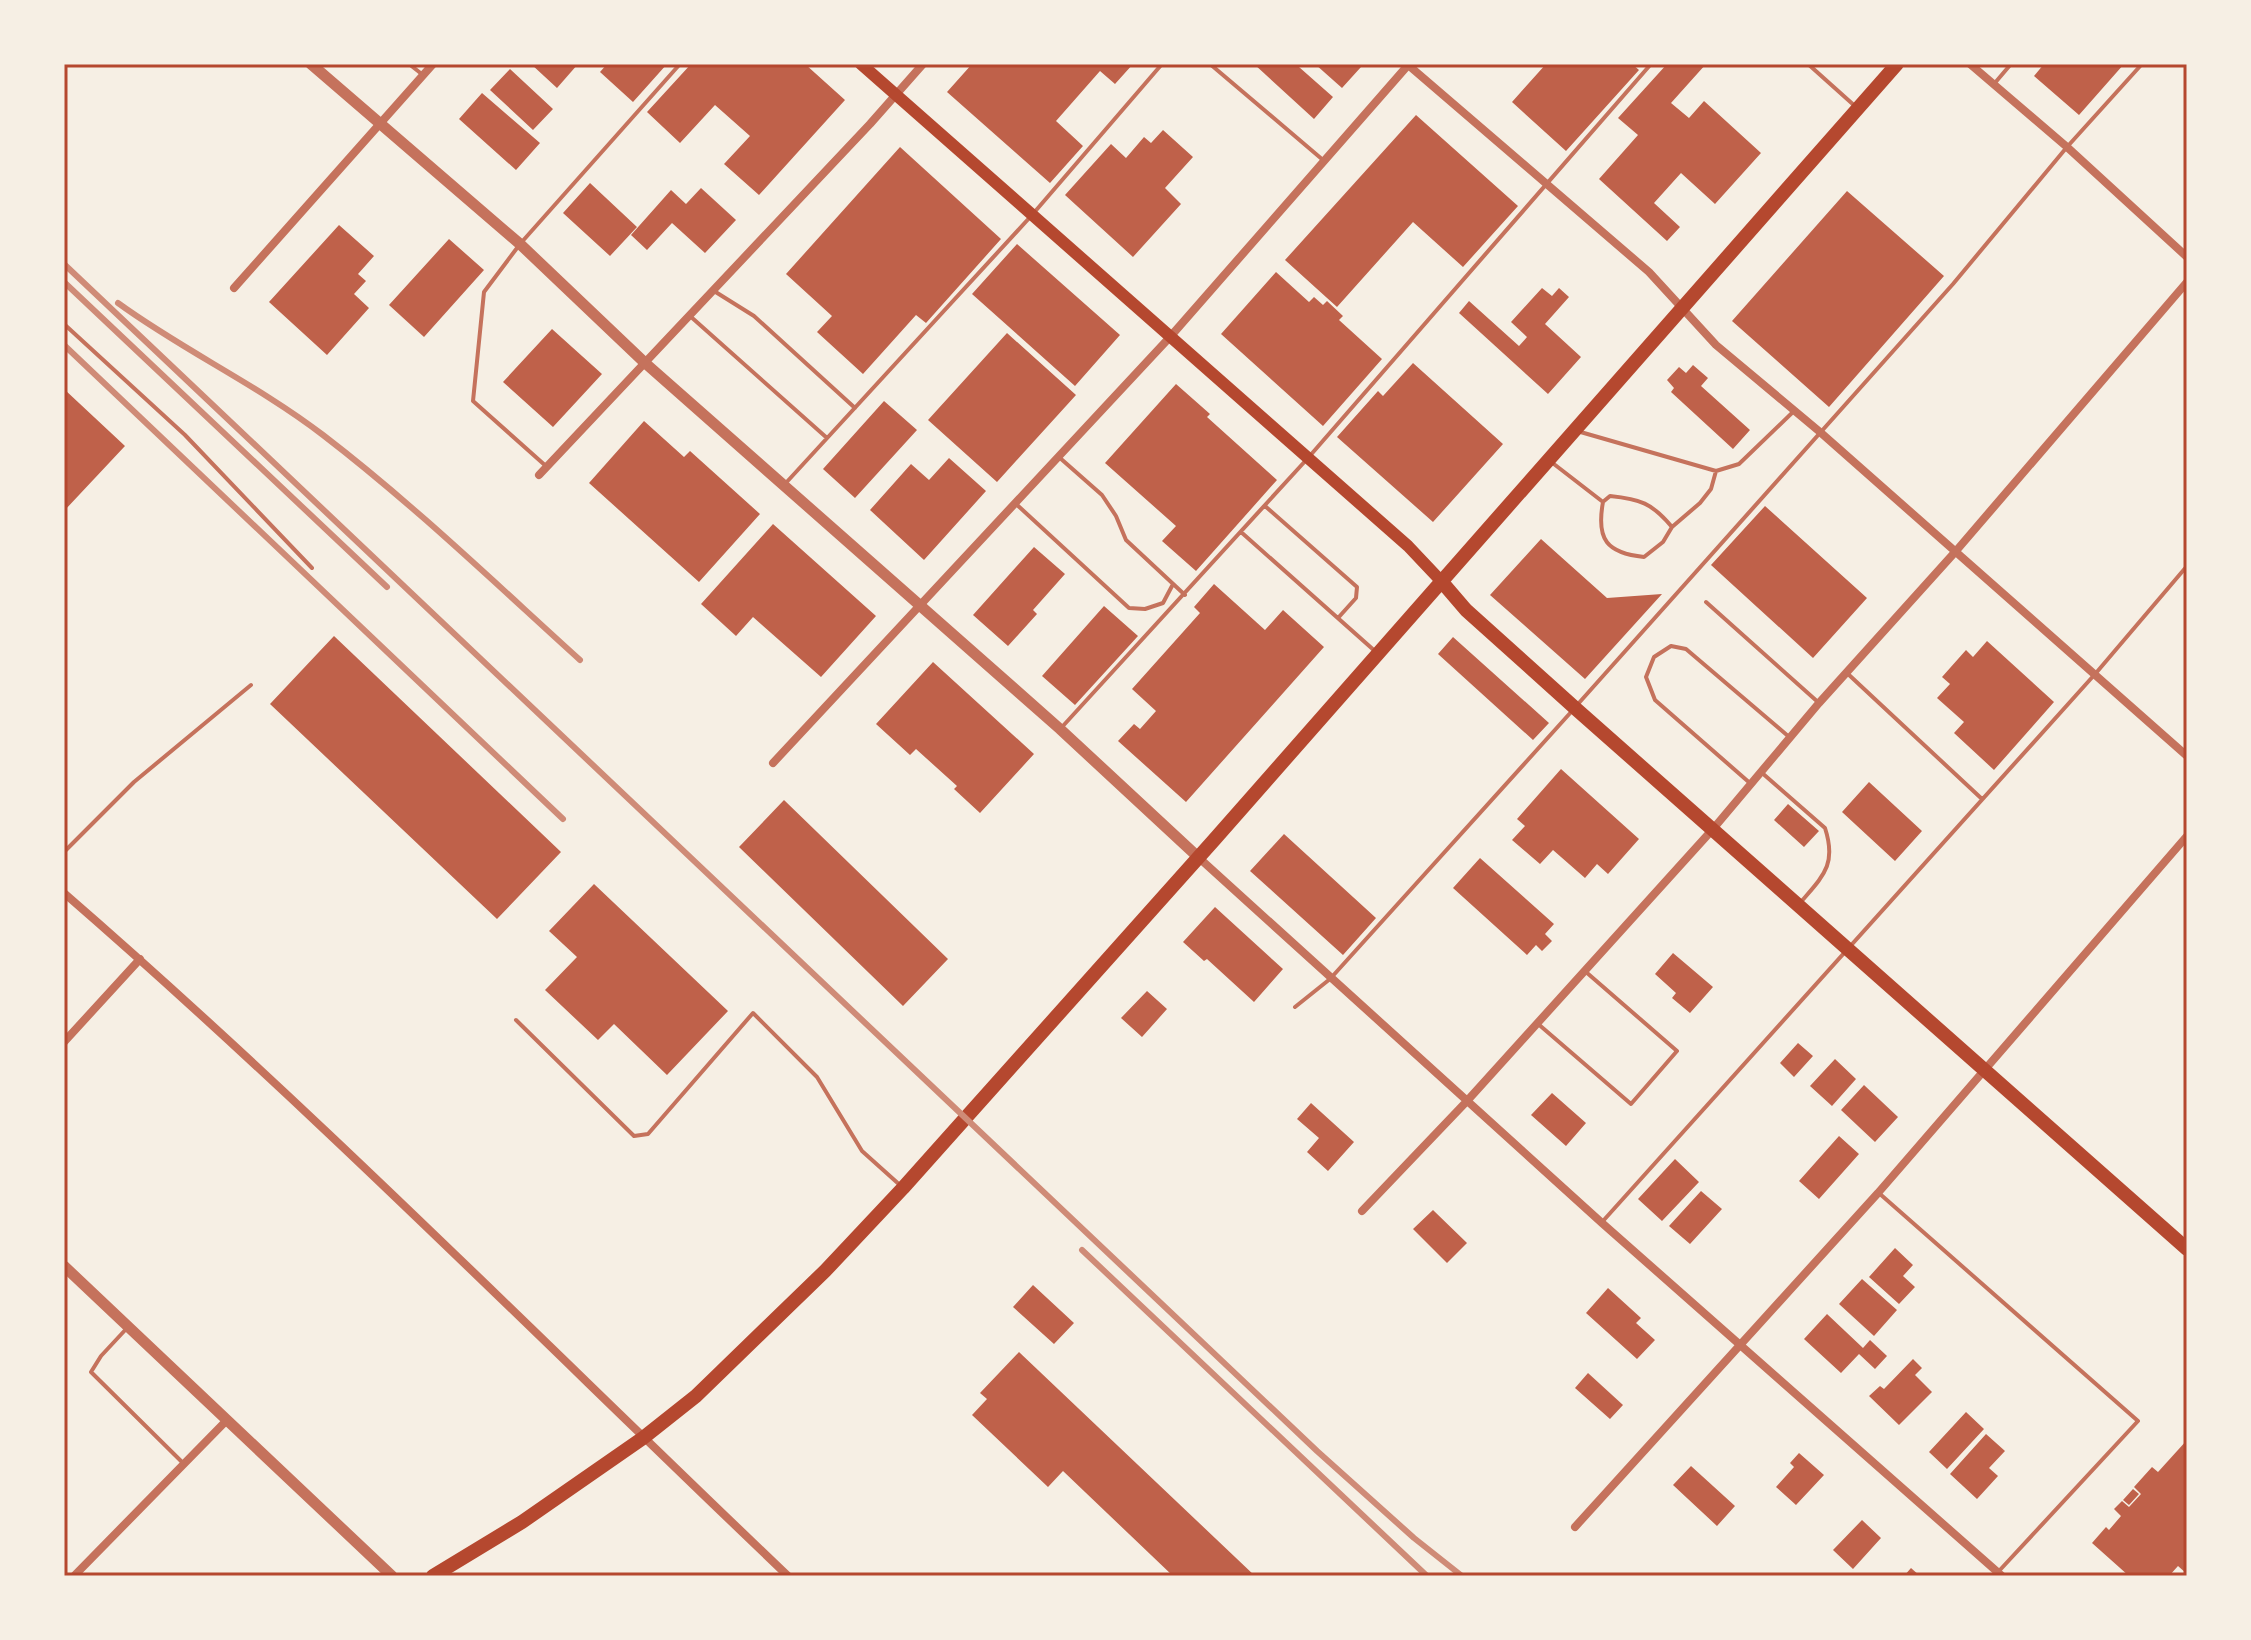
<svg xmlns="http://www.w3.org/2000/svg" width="2251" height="1640" viewBox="0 0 2251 1640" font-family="'Varela Round',sans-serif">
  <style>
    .building { fill: #bf614a }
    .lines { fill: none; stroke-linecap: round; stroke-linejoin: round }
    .service { stroke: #c5725c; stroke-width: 4 }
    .minor { stroke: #c5725c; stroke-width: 8 }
    .tertiary { stroke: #c5725c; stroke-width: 11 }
    .secondary { stroke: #b5482f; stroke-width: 12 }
    .primary { stroke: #b5482f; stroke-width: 14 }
    .rail { stroke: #cf8b77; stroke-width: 6 }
    .neatline { fill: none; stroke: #b5482f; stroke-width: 3 }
  </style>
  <rect width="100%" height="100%" fill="#f6efe4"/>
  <path class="building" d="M531,64H578L557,88Z
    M607,64H667L633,102L600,72Z
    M691,64H805L845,100L759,195L724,164L750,136L715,105L680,143L647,112Z
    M972,64H1133L1115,84L1100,71L1056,121L1083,146L1050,183L947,92Z
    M1254,64H1302L1299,67L1333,97L1314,119Z
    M1315,64H1357L1361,67L1342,88Z
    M1546,64H1632L1639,70L1566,151L1512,102Z
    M1667,64H1706L1671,103L1689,118L1704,101L1761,153L1715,204L1681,173L1654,203L1680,227L1667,241L1599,179L1638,135L1618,118Z
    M2044,64H2124L2079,115L2034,76Z
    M510,69L553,109L533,130L490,90Z
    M482,93L540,143L516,170L459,119Z
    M1416,115L1518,206L1463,267L1413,222L1337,307L1285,260Z
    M1163,130L1193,157L1165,188L1181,204L1133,257L1065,195L1111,144L1126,158L1144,137L1151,143Z
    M900,147L1001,239L926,323L916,315L863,374L817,332L832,316L786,274Z
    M590,183L637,227L610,256L563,213Z
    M701,188L736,220L705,253L672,223L647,250L631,235L671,190L686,204Z
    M1847,191L1944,276L1829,407L1732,321Z
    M339,225L374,256L358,274L366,281L354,294L369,308L327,355L269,302Z
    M449,239L484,270L424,337L389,305Z
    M1017,244L1120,335L1075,386L972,294Z
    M1276,272L1309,302L1314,297L1323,305L1327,301L1343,316L1339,320L1382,359L1323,426L1221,334Z
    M1542,288L1552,296L1559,288L1569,297L1545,324L1581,357L1548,394L1459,313L1469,301L1519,346L1527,337L1511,322Z
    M552,329L602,374L553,427L503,382Z
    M1007,333L1076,395L997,482L928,420Z
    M1413,363L1503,444L1433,522L1337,437L1378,391L1383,396Z
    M1693,365L1708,378L1701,386L1750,430L1733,449L1671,392L1674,388L1667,380L1679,367L1686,373Z
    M1176,384L1210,414L1207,417L1277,480L1196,571L1162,541L1176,526L1105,463Z
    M64,389L125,446L64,511Z
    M884,401L917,430L855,498L823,469Z
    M644,421L684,457L690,451L760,514L699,582L589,483Z
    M949,458L986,491L924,560L870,510L911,464L929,480Z
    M1765,506L1867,598L1813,658L1711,565Z
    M773,524L876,616L821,677L753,617L736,636L701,604Z
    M1541,539L1607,598L1662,594L1585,679L1490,595Z
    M1034,547L1065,574L1033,610L1037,614L1008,646L973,615Z
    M1214,584L1265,630L1283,610L1324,647L1186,802L1118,741L1134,724L1140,729L1156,711L1132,689L1200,613L1194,607Z
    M1104,606L1138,636L1075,705L1042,676Z
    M334,636L561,852L497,919L270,704Z
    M1453,637L1549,723L1533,740L1438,654Z
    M1987,641L2054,702L1994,770L1954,733L1964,722L1937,698L1950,684L1942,677L1966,650L1973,657Z
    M933,662L1034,754L980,813L954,789L957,786L916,749L910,755L876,724Z
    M1561,769L1639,839L1608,874L1597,864L1585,878L1553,850L1540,864L1512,840L1525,826L1517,819Z
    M1869,782L1922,831L1895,861L1842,812Z
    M784,800L948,959L903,1006L739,847Z
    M1788,804L1819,831L1804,847L1774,820Z
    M1284,834L1376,918L1343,955L1250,871Z
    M1480,858L1554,924L1545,934L1552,941L1542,951L1536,945L1527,955L1453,888Z
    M594,884L728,1011L667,1075L614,1024L598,1040L545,990L577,957L549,931Z
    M1215,907L1283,969L1254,1002L1207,959L1204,961L1183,942Z
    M1673,953L1713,987L1690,1013L1672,998L1676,993L1655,974Z
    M1147,991L1167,1009L1142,1037L1121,1018Z
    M1798,1043L1813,1056L1794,1077L1780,1063Z
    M1835,1059L1856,1079L1832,1106L1810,1086Z
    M1864,1085L1898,1117L1875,1142L1841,1110Z
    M1552,1093L1586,1123L1566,1146L1531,1115Z
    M1311,1103L1354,1142L1328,1171L1307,1152L1319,1138L1297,1119Z
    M1839,1136L1859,1154L1819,1199L1799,1181Z
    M1675,1159L1699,1182L1662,1221L1638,1199Z
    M1701,1191L1722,1209L1690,1244L1669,1226Z
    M1433,1210L1467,1243L1447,1263L1413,1229Z
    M1895,1248L1913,1265L1903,1276L1915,1287L1899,1304L1869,1277Z
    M1862,1279L1897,1310L1874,1336L1839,1304Z
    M1033,1285L1074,1323L1054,1344L1013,1307Z
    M1608,1288L1641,1318L1636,1323L1655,1340L1637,1359L1586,1313Z
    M1827,1314L1863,1348L1870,1340L1887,1356L1875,1369L1859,1354L1841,1373L1804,1339Z
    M1019,1352L1255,1576H1173L1063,1471L1048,1487L972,1415L987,1399L980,1393Z
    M1913,1359L1922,1368L1915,1375L1932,1392L1899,1425L1869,1396L1880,1386L1884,1389Z
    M1588,1373L1623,1405L1610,1419L1575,1388Z
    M1966,1412L1984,1429L1947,1469L1929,1452Z
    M1986,1434L2005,1451L1989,1468L1998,1476L1977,1499L1950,1474Z
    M2187,1440V1574L2178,1566L2169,1576H2129L2092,1543L2106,1527L2109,1530L2121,1516L2114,1509L2122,1501L2129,1507L2141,1494L2134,1487L2152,1467L2158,1472Z
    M1799,1453L1824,1475L1796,1505L1776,1487L1794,1467L1790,1463Z
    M1691,1466L1735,1506L1717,1526L1673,1485Z
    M2133,1489L2139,1494L2129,1505L2123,1500Z
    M1862,1520L1881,1538L1853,1569L1833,1550Z
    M1911,1568L1920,1576H1904Z"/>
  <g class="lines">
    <path class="service" d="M409,64L423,75
      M1210,64L1323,160
      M1808,64L1856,107
      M1994,84L2011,64
      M714,291L754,316L855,408
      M690,316L827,438
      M64,324L185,435L312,568
      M1577,431L1716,471L1739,464L1794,411
      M1060,458L1102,495L1116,516L1126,540L1185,595
      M1550,461L1603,502C1596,540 1607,553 1644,557L1663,542L1672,527L1700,503L1711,489L1716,471
      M547,467L473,401L484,292L520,244L680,64
      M784,485L1032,215L1162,64
      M1604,501L1610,496C1640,499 1652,503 1672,527
      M1015,503L1129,608L1145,609L1163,603L1172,586
      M1265,506L1357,587L1356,598L1338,618
      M1241,532L1376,652
      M1706,602L1819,703
      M1848,674L1982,799
      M1578,704L1953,284L2067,147L2142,64
      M1062,727L1308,458L1651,64
      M1761,772L1825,828C1837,865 1823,876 1800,903
      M1751,784L1655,700L1646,677L1654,657L1671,646L1686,649L1788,736
      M64,852L134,782L251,685
      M1295,1007L1330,979L1572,711
      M516,1020L634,1136L648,1134L753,1013L817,1077L862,1151L901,1186
      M1537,1023L1631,1104L1677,1051L1586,972
      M1880,1194L2138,1421L1999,1571
      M1603,1221L2096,673L2187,566
      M128,1327L101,1356L91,1372L183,1463"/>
    <path class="minor" d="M1407,64L1649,272L1716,345L1820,432L2187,756
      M1970,64L2067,147L2187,257
      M234,288L433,64
      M539,475L870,124L923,64
      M773,763L1170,337L1409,64
      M1198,857L1602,1223L2002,1576
      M64,893C314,1110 548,1347 788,1576
      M64,1042L140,959
      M1362,1211L1467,1101L1713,829L1819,703L1956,551L2187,282
      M1575,1527L1878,1193L2187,836
      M74,1576L227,1420"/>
    <path class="tertiary" d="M311,64L520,244L644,362L1060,729L1198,857
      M64,1266L392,1576"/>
    <path class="secondary" d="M861,64L1408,546L1442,582"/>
    <path class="primary" d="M1442,582L1466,610L1575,708L2187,1249
      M433,1576L522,1522L643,1438L696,1396L825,1271L903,1188L1214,840L1897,64"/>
    <path class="rail" d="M64,264L1317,1451L1414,1538L1462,1576
      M64,282L387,587
      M118,303C184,351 258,385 323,435C413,504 496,584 580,660
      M64,345L563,819
      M1082,1250L1427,1576"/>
  </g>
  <rect width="2251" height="1640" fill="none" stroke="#f6efe4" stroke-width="132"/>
  <rect x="66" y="66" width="2119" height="1508" class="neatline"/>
</svg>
